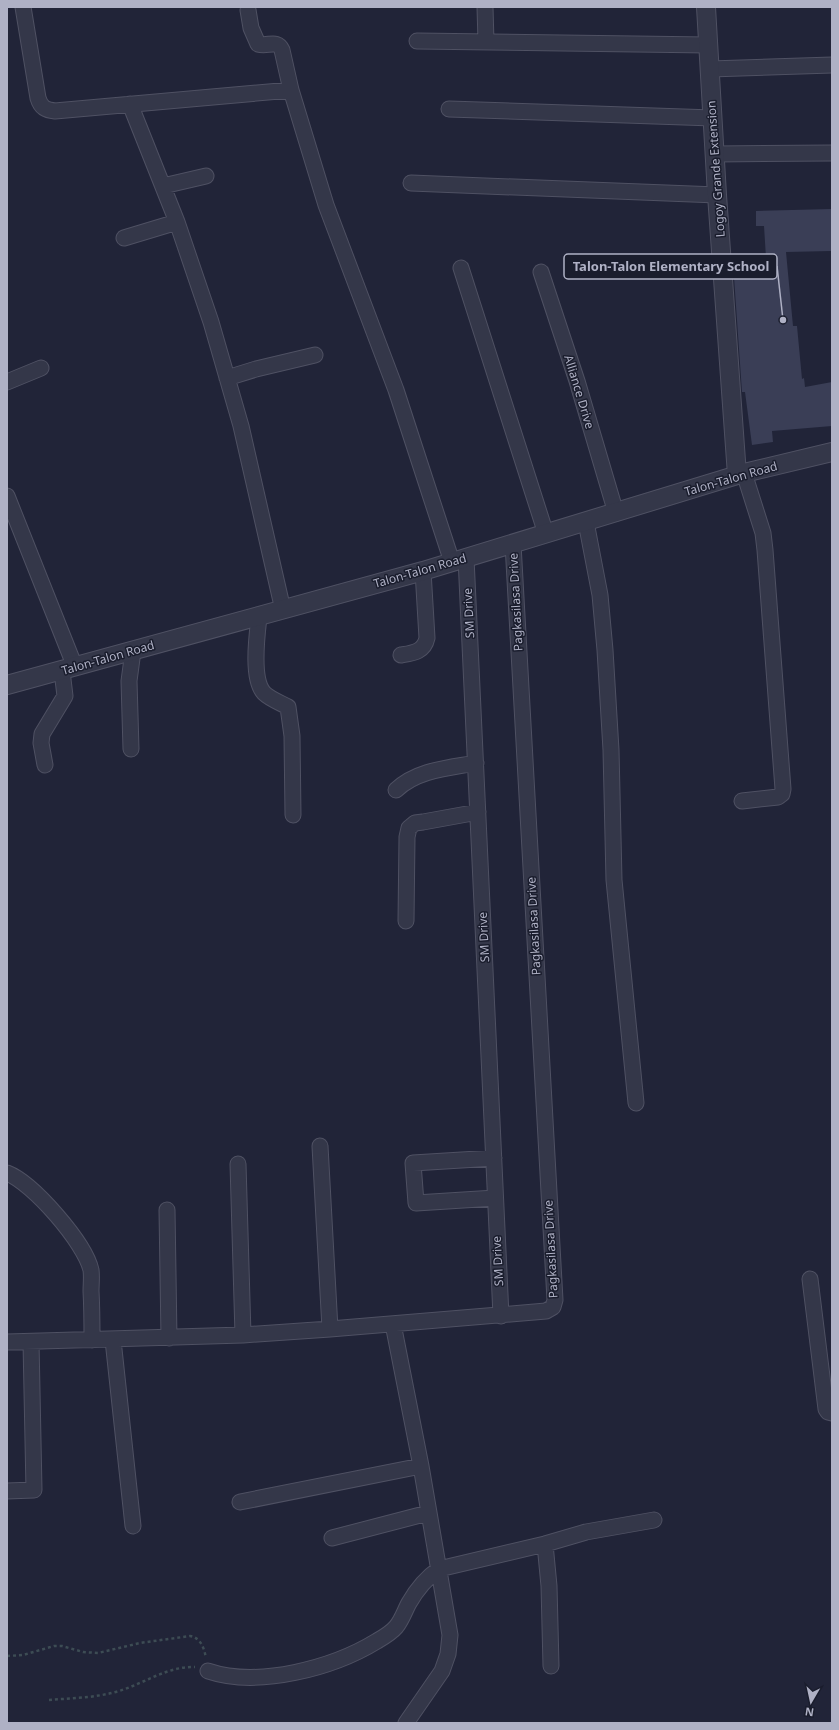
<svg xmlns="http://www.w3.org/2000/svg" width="839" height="1730" viewBox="0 0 839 1730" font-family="'Noto Sans',sans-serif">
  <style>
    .building { fill: #3a3e56 }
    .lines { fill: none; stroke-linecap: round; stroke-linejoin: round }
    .minor-casing { stroke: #4f5163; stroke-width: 17 }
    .tertiary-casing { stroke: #4f5163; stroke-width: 20 }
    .path { stroke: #3d4c54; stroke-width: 2.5; stroke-dasharray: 3 3; stroke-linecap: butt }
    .minor { stroke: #343749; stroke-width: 15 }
    .tertiary { stroke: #343749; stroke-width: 18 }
    .labels { text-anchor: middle; stroke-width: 3; stroke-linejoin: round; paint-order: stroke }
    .street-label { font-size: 12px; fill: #afb1c5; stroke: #1a1d2d }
    .leader { fill: none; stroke: #afb1c5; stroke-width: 1.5 }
    .callout-dot { fill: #afb1c5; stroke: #1a1d2d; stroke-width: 1.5 }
    .callout { fill: #1a1d2d; stroke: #afb1c5; stroke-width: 1.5 }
    .callout-label { font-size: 13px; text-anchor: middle; font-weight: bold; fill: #afb1c5 }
  </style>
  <rect width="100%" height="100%" fill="#212438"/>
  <path class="building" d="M832,209L831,251L786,252L793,326H797L802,379L804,378L805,387L832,382V426L772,431L773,442L752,445L745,392H742L734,277L767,274L764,226H756V211Z"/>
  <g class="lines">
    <defs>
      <path id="minor" d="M23,7L38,98C41,108 46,110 55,111L291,90
        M485,7L486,42
        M248,10L251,28L258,44C268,47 277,39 282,50L291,90L326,205L396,390L452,562
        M417,41L708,45
        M710,69L832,65
        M130,104L177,222L211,322L241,426L283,610
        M449,109L713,118
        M715,154L832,153
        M411,183L717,195
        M163,186L206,176
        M124,238L177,222
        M461,268L546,534
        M541,272L577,381L616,513
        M227,378L256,369L315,355
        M7,382L41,368
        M7,496L75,667
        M586,522L600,595L605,650L611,750L614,880L636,1103
        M466,558L501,1316
        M259,617C257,635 251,679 264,693C270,699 281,703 288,707L292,736L293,815
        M401,655C413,653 424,652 427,638L423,571
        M131,749L129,681L133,651
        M45,765L41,743L42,734L65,696L62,671
        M396,790C417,770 448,768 476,763
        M742,801L778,797L782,794L783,789L765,550L763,533L744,473
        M406,921L407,837L409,828L415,823L423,822L478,812
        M320,1146L330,1329
        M494,1158L413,1163L416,1203L495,1198
        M238,1164L243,1335
        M7,1173C33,1183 85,1243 91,1270C92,1277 91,1285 91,1291C92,1308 92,1324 92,1340
        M167,1210L169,1338
        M810,1279L826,1409L828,1412L832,1413
        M393,1324L421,1466L450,1635L448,1654L442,1671L406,1723
        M113,1340L133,1526
        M7,1342L243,1335L330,1329L546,1311L553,1307L555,1300L513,544
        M7,1491L34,1490L31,1342
        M240,1502L421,1466
        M332,1538L428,1513
        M545,1544L549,1586L551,1666
        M208,1671C258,1688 333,1668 377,1641C384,1637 391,1633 396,1627C402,1620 405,1610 409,1603C417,1589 426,1578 439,1569L545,1544L586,1532L654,1520"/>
      <path id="tertiary" d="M706,7L717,195L737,475
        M7,685L423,571L744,473L832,452"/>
    </defs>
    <use href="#minor" class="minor-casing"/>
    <use href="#tertiary" class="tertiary-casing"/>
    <path class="path" d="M7,1656L23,1655L54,1646H62L83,1652L98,1653L140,1643L190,1636C201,1638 204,1648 206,1658
      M49,1700C72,1698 96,1698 119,1691C145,1683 168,1666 195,1667"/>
    <use href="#minor" class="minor"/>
    <use href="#tertiary" class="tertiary"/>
  </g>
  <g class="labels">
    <g class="street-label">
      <text transform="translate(716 169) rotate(-94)" y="4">Logoy Grande Extension</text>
      <text transform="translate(579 392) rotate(73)" y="4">Alliance Drive</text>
      <text transform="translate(731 479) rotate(-16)" y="4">Talon-Talon Road</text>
      <text transform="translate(420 571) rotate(-16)" y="4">Talon-Talon Road</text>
      <text transform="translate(516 602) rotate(-93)" y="4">Pagkasilasa Drive</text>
      <text transform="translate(469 613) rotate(-93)" y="4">SM Drive</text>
      <text transform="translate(108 658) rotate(-16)" y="4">Talon-Talon Road</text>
      <text transform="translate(534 926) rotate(-93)" y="4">Pagkasilasa Drive</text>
      <text transform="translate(484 937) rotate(-93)" y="4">SM Drive</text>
      <text transform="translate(551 1249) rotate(-93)" y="4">Pagkasilasa Drive</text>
      <text transform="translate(498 1261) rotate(-93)" y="4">SM Drive</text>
    </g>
  </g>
  <path class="leader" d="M783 320L777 266"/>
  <circle class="callout-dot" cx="783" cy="320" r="4"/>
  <rect class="callout" x="564" y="254" width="213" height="25" rx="4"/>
  <g class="callout-label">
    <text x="671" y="271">Talon-Talon Elementary School</text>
  </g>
  <rect width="839" height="1730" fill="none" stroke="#afb1c5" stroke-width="16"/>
  <g transform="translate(811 1702) rotate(189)" stroke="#1a1d2d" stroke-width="3" paint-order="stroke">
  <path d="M0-3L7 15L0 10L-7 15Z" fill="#afb1c5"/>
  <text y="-6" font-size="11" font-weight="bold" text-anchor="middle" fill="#afb1c5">N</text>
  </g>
</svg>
